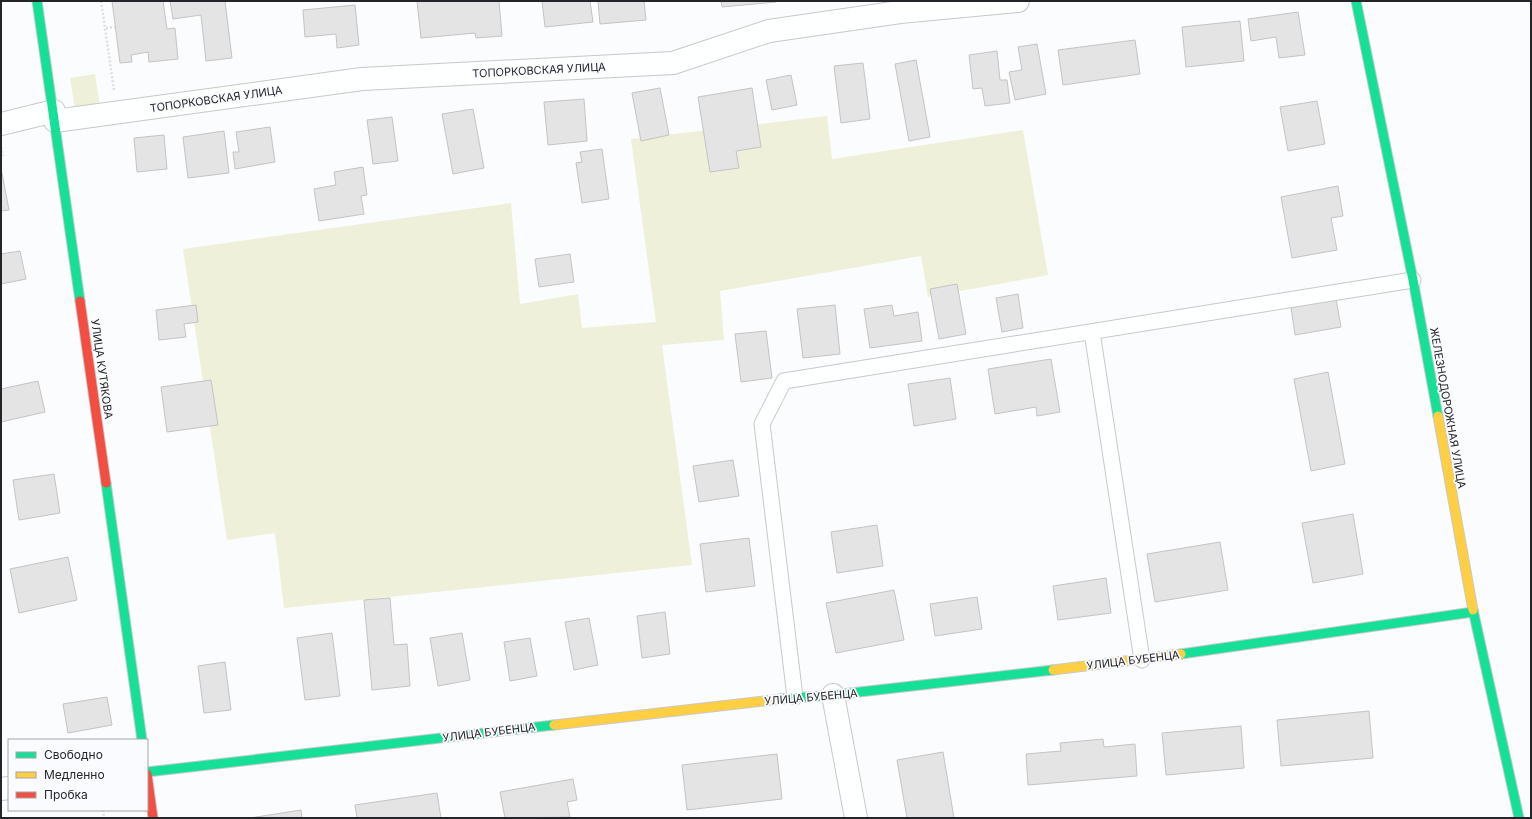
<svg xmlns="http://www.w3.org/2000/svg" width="1532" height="819" viewBox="0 0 1532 819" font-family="Inter,sans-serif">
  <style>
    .green { fill: #eef0da }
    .building { fill: #e5e4e4; stroke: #c5c3c3 }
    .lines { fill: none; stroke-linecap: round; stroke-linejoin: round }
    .lane-casing { stroke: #c7c8ca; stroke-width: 17 }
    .street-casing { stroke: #c7c8ca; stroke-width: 24 }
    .fast-casing { stroke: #c7c8ca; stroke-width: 11 }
    .slow-casing { stroke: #c7c8ca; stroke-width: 11 }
    .jam-casing { stroke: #c7c8ca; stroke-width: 11 }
    .path { stroke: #dfdfdf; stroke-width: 2.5; stroke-dasharray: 2 2; stroke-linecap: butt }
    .lane { stroke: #feffff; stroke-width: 15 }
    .street { stroke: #feffff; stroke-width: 22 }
    .fast { stroke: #16e098; stroke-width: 9 }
    .slow { stroke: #ffcf43; stroke-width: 9 }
    .jam { stroke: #f24e42; stroke-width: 9 }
    .labels { text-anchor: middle; stroke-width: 3.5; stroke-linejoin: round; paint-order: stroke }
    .street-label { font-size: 11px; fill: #242528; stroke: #fafbfe }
  </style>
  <rect width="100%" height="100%" fill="#fbfcfd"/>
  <path class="green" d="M95,74L100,106L75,109L70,78Z
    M827,116L832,159L1023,130L1048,275L928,297L921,256L720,291L724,340L662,345L692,565L284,608L275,533L227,540L183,249L511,203L520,304L578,294L582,328L656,322L631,139Z"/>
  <path class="building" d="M112,1H163L167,29L175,28L178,59L149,62L148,52L131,55L132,62L120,63Z
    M170,1H225L232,58L206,61L201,15L173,19Z
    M417,1H499L502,36L476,38L475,33L421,38Z
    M542,1H590L593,22L545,27Z
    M598,1H644L646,20L600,24Z
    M721,1H776V2L722,7Z
    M355,5L359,45L337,48L336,34L305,37L303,10Z
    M1298,12L1305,55L1279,58L1276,37L1251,41L1248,19Z
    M1240,21L1244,61L1186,67L1182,27Z
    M1135,40L1140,74L1063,85L1058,50Z
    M1037,44L1046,94L1015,100L1009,72L1022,70L1018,47Z
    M997,51L1000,80H1007L1010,103L985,106L982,88L973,89L969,55Z
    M916,60L930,137L909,141L895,64Z
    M863,63L870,119L841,123L834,66Z
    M791,75L797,105L772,110L766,80Z
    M660,88L669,135L641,141L632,93Z
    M752,88L761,147L736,151L739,168L710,172L698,97Z
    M584,99L587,141L548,145L544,102Z
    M1317,101L1325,144L1288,151L1280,107Z
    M473,109L484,168L453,174L442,114Z
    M392,117L398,161L373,164L367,120Z
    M270,127L275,162L235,169L233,152H239L236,132Z
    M224,131L229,173L188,178L183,137Z
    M164,135L167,169L137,172L134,138Z
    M602,149L609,199L582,203L576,163L582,162L580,152Z
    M363,167L367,195L361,196L364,214L319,221L314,189L336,185L334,172Z
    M1,168L9,210L1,211Z
    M1338,186L1343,216L1331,218L1337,250L1292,258L1281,197Z
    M20,251L26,279L1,284V254Z
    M570,254L574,282L539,287L535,259Z
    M957,284L966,334L939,339L930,289Z
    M1018,294L1023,328L1002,332L996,298Z
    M1336,299L1341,327L1295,335L1291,307Z
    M196,305L198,322L184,324L186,337L159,340L156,310Z
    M835,305L840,354L803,358L797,309Z
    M892,305L894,316L918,312L922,341L870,348L864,309Z
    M766,331L772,378L741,382L735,334Z
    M1051,359L1060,412L1037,416L1036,407L995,414L988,369Z
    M1328,372L1345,464L1311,471L1294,379Z
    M950,378L956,419L914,426L908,384Z
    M211,380L218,425L167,432L161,387Z
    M38,381L45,412L1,422V389Z
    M733,460L739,496L699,502L693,466Z
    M54,474L60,513L19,520L13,480Z
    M1353,514L1363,574L1313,583L1302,523Z
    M877,525L883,566L837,573L831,532Z
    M749,538L755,586L706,592L700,544Z
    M1220,542L1228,590L1155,602L1147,554Z
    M68,557L77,600L19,613L10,569Z
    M1106,578L1111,613L1058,620L1053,586Z
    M894,590L904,640L836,653L826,603Z
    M977,597L982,629L935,636L930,604Z
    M390,598L394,645L407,644L410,686L372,690L364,600Z
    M665,612L670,654L642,658L637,616Z
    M589,618L598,665L574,670L565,622Z
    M332,633L340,696L305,700L297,638Z
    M462,633L470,680L438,686L430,638Z
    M530,638L537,676L510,681L504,642Z
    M225,662L231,710L204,713L198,666Z
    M107,697L112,725L68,733L63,704Z
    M1369,711L1373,758L1281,766L1277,720Z
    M1241,726L1244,768L1166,775L1162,733Z
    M1103,739L1104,747L1135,744L1137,776L1028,785L1026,754L1061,751L1060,743Z
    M943,752L954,818H907L897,760Z
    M777,754L782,799L687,810L682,765Z
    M573,779L577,800L567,802L570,817L505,818L500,792Z
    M437,793L441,818H357L355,805Z
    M301,810L302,818H250Z"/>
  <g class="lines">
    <defs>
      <path id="lane" d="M1092,332L1142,660
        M795,697L762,424L784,381L1413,280"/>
      <path id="street" d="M55,121L362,79L673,63L769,31L900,12L1018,1
        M1,124L54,111
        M833,695L856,818
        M1,789L9,788"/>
      <path id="fast" d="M37,1L80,301
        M1356,1L1413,280L1438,416
        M106,483L142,740
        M1473,610L1519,818
        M1181,654L1473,612
        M781,699L833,695L1053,670
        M147,772L554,725"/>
      <path id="slow" d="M1438,416L1473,610
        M1053,670L1181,654
        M554,725L781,699"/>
      <path id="jam" d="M80,301L106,483
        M147,774L153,818"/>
    </defs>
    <use href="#lane" class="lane-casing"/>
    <use href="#street" class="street-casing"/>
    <use href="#fast" class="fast-casing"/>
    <use href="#slow" class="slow-casing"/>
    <use href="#jam" class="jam-casing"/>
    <path class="path" d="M101,1L114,90
      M106,28L115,27
      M1,147L3,156
      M103,810L104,818"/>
    <use href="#lane" class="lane"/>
    <use href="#street" class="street"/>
    <use href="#fast" class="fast"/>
    <use href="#slow" class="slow"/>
    <use href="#jam" class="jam"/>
  </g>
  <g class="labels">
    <g class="street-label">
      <text transform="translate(539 70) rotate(-3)" y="4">ТОПОРКОВСКАЯ УЛИЦА</text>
      <text transform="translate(216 99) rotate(-8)" y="4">ТОПОРКОВСКАЯ УЛИЦА</text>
      <text transform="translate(102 369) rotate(82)" y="4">УЛИЦА КУТЯКОВА</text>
      <text transform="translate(1448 408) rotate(80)" y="4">ЖЕЛЕЗНОДОРОЖНАЯ УЛИЦА</text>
      <text transform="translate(1133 660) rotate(-7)" y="4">УЛИЦА БУБЕНЦА</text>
      <text transform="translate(811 697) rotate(-5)" y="4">УЛИЦА БУБЕНЦА</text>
      <text transform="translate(489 732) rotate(-7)" y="4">УЛИЦА БУБЕНЦА</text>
    </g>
  </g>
  <rect width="1532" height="819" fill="none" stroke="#242528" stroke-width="4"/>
  <rect x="8" y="739" width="140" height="72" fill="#fafbfe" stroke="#a4a5a8"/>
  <rect x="16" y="752" width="20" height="6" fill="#16e098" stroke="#a4a5a8"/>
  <text x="44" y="759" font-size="12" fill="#242528">Свободно</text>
  <rect x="16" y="772" width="20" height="6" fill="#ffcf43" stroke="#a4a5a8"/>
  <text x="44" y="779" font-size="12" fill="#242528">Медленно</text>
  <rect x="16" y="792" width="20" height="6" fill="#f24e42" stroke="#a4a5a8"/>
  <text x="44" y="799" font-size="12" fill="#242528">Пробка</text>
</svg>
